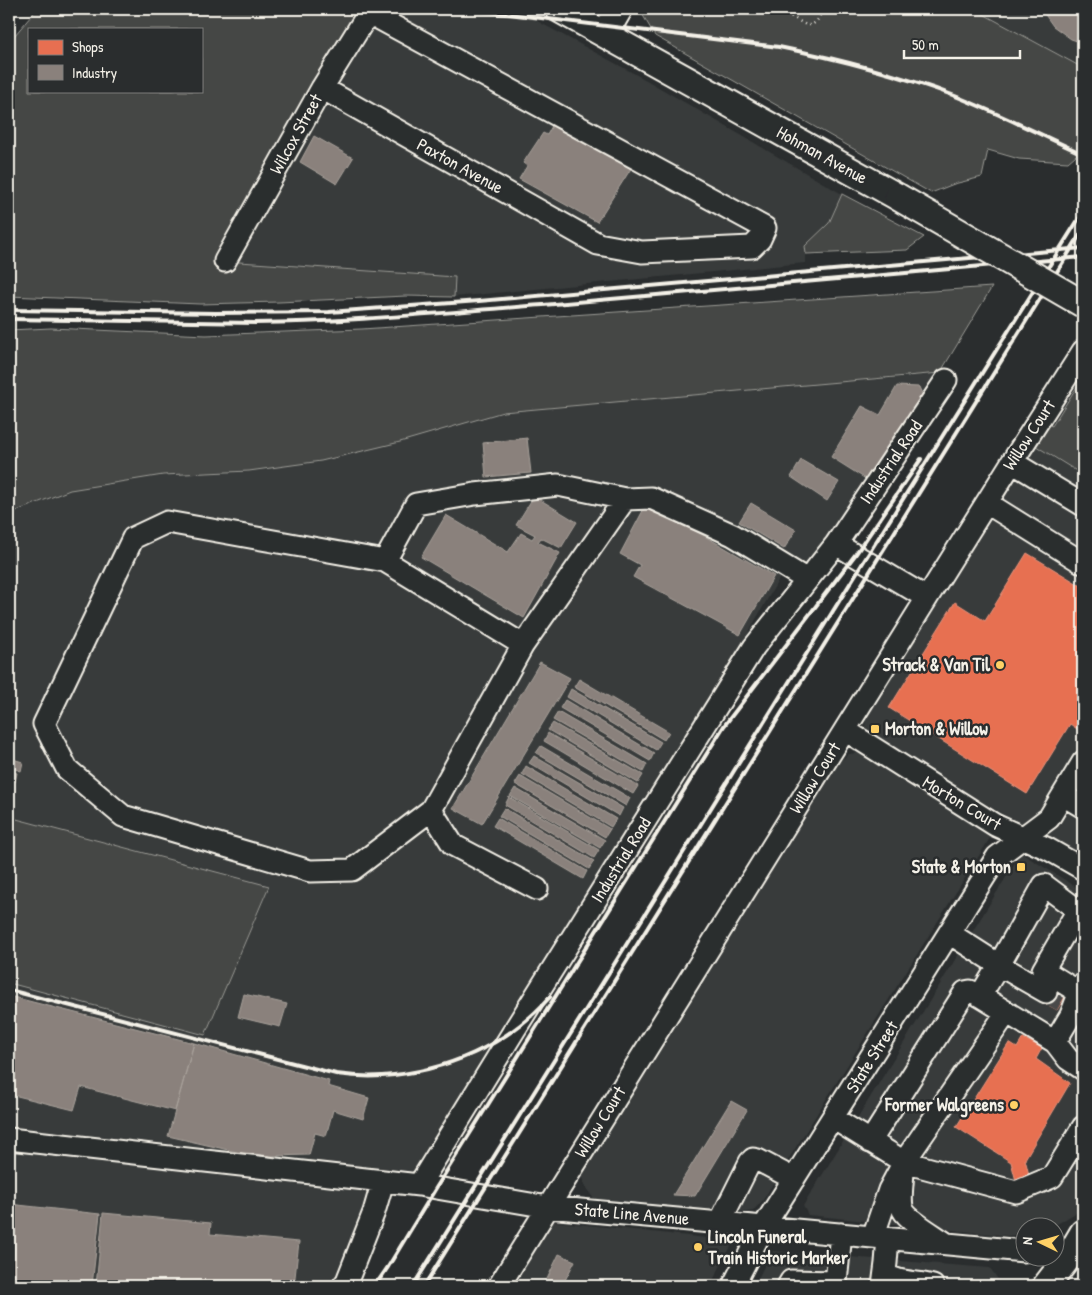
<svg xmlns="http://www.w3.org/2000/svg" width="1092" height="1295" viewBox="0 0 1092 1295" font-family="'Patrick Hand',sans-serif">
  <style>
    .built { fill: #373a3a }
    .green { fill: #444645; stroke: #9c9c96; fill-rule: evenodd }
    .shops { fill: #e76f51; stroke: #eb967e }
    .industry { fill: #8a817c; stroke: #aaa39c }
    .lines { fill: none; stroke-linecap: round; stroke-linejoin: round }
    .minor-tunnel { stroke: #484a4a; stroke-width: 21; stroke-dasharray: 21 11; stroke-linecap: butt }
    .minor-casing { stroke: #f4f1e8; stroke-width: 25 }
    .major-casing { stroke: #f4f1e8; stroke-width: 30 }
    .path { stroke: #f4f1e8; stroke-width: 2.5; stroke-dasharray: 1 4; stroke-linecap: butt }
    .minor { stroke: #2a2d2e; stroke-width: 21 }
    .major { stroke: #2a2d2e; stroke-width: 26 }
    .rail { stroke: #f4f1e8; stroke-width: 4 }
    .major-bridge-casing { stroke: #f4f1e8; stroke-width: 30; stroke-linecap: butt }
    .major-bridge { stroke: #2a2d2e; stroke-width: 26 }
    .poi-dot { fill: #ffd166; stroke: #2a2d2e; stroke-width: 2 }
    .labels { text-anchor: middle; stroke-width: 5; stroke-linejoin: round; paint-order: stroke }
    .street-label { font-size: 18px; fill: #f4f1e8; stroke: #2a2d2e }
    .poi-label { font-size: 18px; font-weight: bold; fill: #f4f1e8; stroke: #2a2d2e; text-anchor: end }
  </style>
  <rect width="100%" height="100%" fill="#2a2d2e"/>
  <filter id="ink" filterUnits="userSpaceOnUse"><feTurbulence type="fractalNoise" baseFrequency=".02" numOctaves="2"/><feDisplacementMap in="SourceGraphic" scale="10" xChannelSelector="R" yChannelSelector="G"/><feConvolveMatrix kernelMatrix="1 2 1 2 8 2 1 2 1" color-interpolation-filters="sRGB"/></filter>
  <g filter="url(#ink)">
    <path class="built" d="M371,9H515L648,81L842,194L829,223L805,246V263L454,297V277L225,261Z
      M974,9H1083V68Z
      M940,373L810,566L791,558L739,649L413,1185L394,1184L362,1275L355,1286H9V983L205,1035L269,887L9,817V514L70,490L163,475L249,471L400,442L503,412Z
      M1036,446L1083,475V862L867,733L865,726L866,718Z
      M859,753L992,835L763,1200L753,1211L741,1213L594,1199L585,1187L581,1174L840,761L849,754Z
      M1021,853L1083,891V1205L1079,1211L1052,1227L1024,1228V1234L1009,1236L808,1215L803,1206Z
      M552,1221L734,1241L710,1286H511Z
      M772,1251L990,1268L1003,1286H754Z"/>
    <path class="green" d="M37,9H372L225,261L455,277L454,297L406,296L279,302L200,304L9,296V42ZM29,29H201V91H29Z
      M643,9H974L1083,68V149L1068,162L1019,159L988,150L982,177L954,184L931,193L655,36L641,12Z
      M842,194L924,237L907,250L806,254L805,246L829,223Z
      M992,287L940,373L503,412L400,442L321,461L249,471L163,475L70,490L9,514V330L51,328L206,335L362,329Z
      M1083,377V475L1036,446L1050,425L1052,426Z
      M9,817L269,886L205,1035L9,983Z"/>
    <path class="shops" d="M1027,553L1083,587V733L1070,724L1027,794L889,708L955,602L985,621Z
      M1051,982L1068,992L1057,1010L1041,1001Z
      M1023,1038L1042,1048L1036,1059L1070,1083L1025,1159L1030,1179L1016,1181L1011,1162L956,1127L1009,1043L1017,1048Z"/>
    <path class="industry" d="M1041,9H1083V43L1071,39L1053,26Z
      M553,124L632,167L597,222L519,179L527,166L523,163L543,133L547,135Z
      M314,136L353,158L337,184L300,162Z
      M897,386L919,387L923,396L869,481L831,457L862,406L880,415Z
      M527,438L531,473L486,477L483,443Z
      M801,460L839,482L827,501L791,477Z
      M534,496L577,522L561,548L541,538L538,542L560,553L524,618L421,557L446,515L508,552L521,533L532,539L535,535L516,525Z
      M647,503L774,576L740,635L633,577L640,565L620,554Z
      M751,503L796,530L784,549L739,522Z
      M540,662L570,678L482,824L453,808Z
      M579,679L669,732L664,740L574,687Z
      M571,689L661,742L656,750L567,697Z
      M565,700L654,753L650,761L560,708Z
      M558,712L647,764L643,772L553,720Z
      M553,723L643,775L638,783L548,730Z
      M548,733L638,786L633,794L544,741Z
      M541,746L630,798L626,806L536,753Z
      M534,756L623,808L619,816L529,763Z
      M9,758L23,762L21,771L9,767Z
      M526,766L616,819L611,827L522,774Z
      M9,771L17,773L15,782L9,780Z
      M520,776L610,829L605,837L515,784Z
      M515,788L605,840L600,848L510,796Z
      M509,797L599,850L594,858L505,805Z
      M504,808L594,861L589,869L499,816Z
      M498,818L587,871L583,879L493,826Z
      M244,994L287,1004L280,1027L238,1017Z
      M9,996L194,1043L175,1111L81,1087L74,1110L9,1094Z
      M194,1043L329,1081L328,1086L369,1098L363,1119L333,1110L326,1136L315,1133L309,1155L272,1156L237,1152L168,1136Z
      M731,1101L747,1110L695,1196L673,1195Z
      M9,1204L100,1214L92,1286H9Z
      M103,1213L211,1223L210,1234L299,1242L294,1286H96Z
      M559,1254L575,1261L562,1286L547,1279Z"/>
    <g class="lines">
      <path class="minor-tunnel" d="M1046,992L1062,1001"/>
      <defs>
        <path id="minor" d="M322,88L598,244L642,252L752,247L760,239L765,228L369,13
          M225,261L322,88L371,9
          M1012,462L1083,505
          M987,503L1083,563
          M836,544L927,598
          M385,561L416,504L475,494L558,485L625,499
          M845,730L995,825L1048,849L1083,869
          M1063,795L1083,807
          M431,810L352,870L310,871L123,816L67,769L44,724L133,538L167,522L385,561L523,645
          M537,889L453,845L431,810L523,645L625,499L651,498L733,535L807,580
          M1078,910L1043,970L1080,993
          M949,933L999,965L980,996
          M1046,992L999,965L1044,885L1083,914
          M1055,1042L1071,1015L1083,984
          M833,1118L904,1162L1016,1192L1052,1177L1083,1127
          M9,1139L419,1185L548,1207L1024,1251
          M870,1142L965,992L970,991L977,994L1055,1042L1068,1059L1083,1069
          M903,1170C903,1181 899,1200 903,1210C908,1220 934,1235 944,1242
          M419,1185L515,1029L754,647L836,544L946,380
          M720,1222L750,1162L753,1159L758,1160L794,1179
          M873,1237L889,1190L904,1162L1007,1012
          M885,1274C900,1284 916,1281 933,1286
          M343,1286L347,1281L374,1212L383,1181
          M499,1286L927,598L1012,462L1083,351
          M733,1286L764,1226L997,857L1049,818L1083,762
          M788,1286L791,1281L836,1282L841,1234
          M883,1286L886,1263L888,1238"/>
        <path id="major" d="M559,9L898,197
          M605,33L619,9
          M1046,1286L1070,1255L1083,1233"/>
      </defs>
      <use href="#minor" class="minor-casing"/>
      <use href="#major" class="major-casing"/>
      <path class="path" d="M778,9L806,25C817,26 819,17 823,9"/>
      <use href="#minor" class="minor"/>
      <use href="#major" class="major"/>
      <path class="rail" d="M467,9L779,47C839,59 897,74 955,96C998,113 1041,135 1083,154
        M9,310L216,313L329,312L479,301L1083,248
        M9,319L255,323C351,322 447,312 543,305C723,290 903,273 1083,257
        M9,990L336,1074C351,1076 366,1077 382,1076C445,1072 508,1045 550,997
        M375,1286L388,1267L436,1188L724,726L855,555L921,459
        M413,1286L613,966L864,561L1083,212
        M424,1286L1083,230"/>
      <defs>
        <path id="major-bridge" d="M898,197L1083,304"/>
      </defs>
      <use href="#major-bridge" class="major-bridge-casing"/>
      <use href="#major-bridge" class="major-bridge"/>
    </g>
  </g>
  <g class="poi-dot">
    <circle cx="1000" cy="665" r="5"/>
    <rect x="870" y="724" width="10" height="10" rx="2.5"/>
    <rect x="1016" y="862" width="10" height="10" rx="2.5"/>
    <circle cx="1014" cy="1105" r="5"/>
    <circle cx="698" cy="1247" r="5"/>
  </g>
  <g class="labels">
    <g class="street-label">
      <text transform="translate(296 134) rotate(-61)" y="6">Wilcox Street</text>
      <text transform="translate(822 155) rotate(29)" y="6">Hohman Avenue</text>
      <text transform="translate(460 166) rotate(29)" y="6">Paxton Avenue</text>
      <text transform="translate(1029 435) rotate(-57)" y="6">Willow Court</text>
      <text transform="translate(891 462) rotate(-56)" y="6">Industrial Road</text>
      <text transform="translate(815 778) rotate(-58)" y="6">Willow Court</text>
      <text transform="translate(962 803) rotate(31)" y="6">Morton Court</text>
      <text transform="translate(621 860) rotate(-58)" y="6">Industrial Road</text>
      <text transform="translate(872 1057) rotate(-58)" y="6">State Street</text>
      <text transform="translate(600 1122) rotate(-58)" y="6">Willow Court</text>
      <text transform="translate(632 1214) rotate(5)" y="6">State Line Avenue</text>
    </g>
    <g class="poi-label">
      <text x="990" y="671">Strack &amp; Van Til</text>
      <text x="885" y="735" text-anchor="start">Morton &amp; Willow</text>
      <text x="1011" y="873">State &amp; Morton</text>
      <text x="1004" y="1111">Former Walgreens</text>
      <text x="708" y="1243" text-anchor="start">Lincoln Funeral<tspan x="708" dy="21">Train Historic Marker</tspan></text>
    </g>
  </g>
  <rect width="1092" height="1295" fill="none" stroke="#2a2d2e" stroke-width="30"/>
  <rect x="15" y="15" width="1062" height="1265" fill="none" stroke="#f4f1e8" stroke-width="2" filter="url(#ink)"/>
  <rect x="28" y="28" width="175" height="65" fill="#2a2d2e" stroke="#7b7b78"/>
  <rect x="38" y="40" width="25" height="15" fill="#e76f51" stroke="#7b7b78"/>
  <text x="72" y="52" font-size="15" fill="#f4f1e8">Shops</text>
  <rect x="38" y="65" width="25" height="15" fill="#8a817c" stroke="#7b7b78"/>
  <text x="72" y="78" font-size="15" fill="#f4f1e8">Industry</text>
  <g transform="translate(1040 1242) rotate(275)"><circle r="24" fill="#2a2d2e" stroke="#7b7b78"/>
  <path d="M0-4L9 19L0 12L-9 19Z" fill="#ffd166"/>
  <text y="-8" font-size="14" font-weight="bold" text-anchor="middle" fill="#f4f1e8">N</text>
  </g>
  <path d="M904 50v8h116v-8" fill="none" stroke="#f4f1e8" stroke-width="2.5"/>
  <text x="912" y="50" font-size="15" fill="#f4f1e8" stroke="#2a2d2e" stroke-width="4" paint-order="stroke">50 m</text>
</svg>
